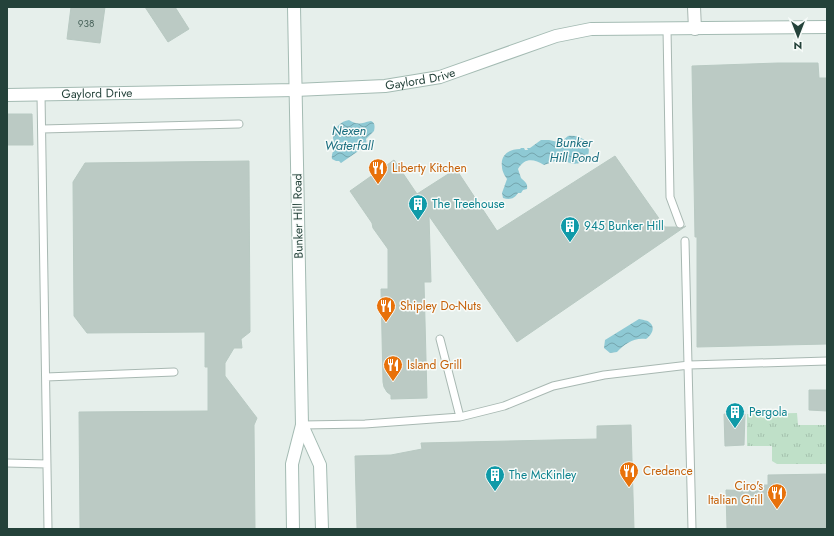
<svg xmlns="http://www.w3.org/2000/svg" width="834" height="536" viewBox="0 0 834 536" font-family="Jost,sans-serif">
  <style>
    .grass { fill: url(#grass-tufts) }
    .water { fill: url(#water-waves) }
    .building { fill: #bbcac4; stroke: #b8c9c2 }
    .lines { fill: none; stroke-linecap: round; stroke-linejoin: round }
    .lane-casing { stroke: #a8b8b2; stroke-width: 9 }
    .street-casing { stroke: #a8b8b2; stroke-width: 14 }
    .secondary-casing { stroke: #a4bbb3; stroke-width: 14 }
    .lane { stroke: #fff; stroke-width: 7 }
    .street { stroke: #fff; stroke-width: 12 }
    .secondary { stroke: #fff; stroke-width: 12 }
    .labels { text-anchor: middle; stroke-width: 3; stroke-linejoin: round; paint-order: stroke }
    .number-label { font-size: 10px; fill: #4a645c }
    .street-label { font-size: 12px; fill: #24423a; stroke: #f7fbf9 }
    .food-label { font-size: 12px; fill: #c56008; stroke: #f7fbf9; text-anchor: start }
    .culture-label { font-size: 12px; fill: #0d838f; stroke: #f7fbf9; text-anchor: start }
    .water-label { font-size: 13px; font-style: italic; fill: #1c6f80; stroke: #f7fbf9 }
  </style>
  <defs>
    <pattern id="grass-tufts" width="24" height="20" patternUnits="userSpaceOnUse"><rect width="24" height="20" fill="#bfe0c8"/><path d="M3 7l-1-3M5 7V3M7 7l1-3M15 17l-1-3M17 17v-4M19 17l1-3" fill="none" stroke="#a4c1ad"/></pattern>
    <pattern id="water-waves" width="16" height="10" patternUnits="userSpaceOnUse"><rect width="16" height="10" fill="#8ec9d4"/><path d="M0 5q4-4 8 0t8 0" fill="none" stroke="#74a5ad"/></pattern>
  </defs>
  <rect width="100%" height="100%" fill="#e6efeb"/>
  <path class="grass" d="M797,413L798,425H827V464H777L772,461V446H747V414Z"/>
  <path class="water" d="M349,120C359,126 361,123 371,121C375,123 375,126 374,131L366,139L367,145L341,163L339,161H336L332,159C331,154 334,151 334,147C334,143 333,140 333,137C334,128 341,121 349,120Z
    M568,136C601,133 592,178 561,159L544,165C534,159 525,157 518,169L521,178C525,182 528,183 527,189L523,190L521,193H518C514,199 510,200 503,198L502,193L507,179C505,176 502,171 502,167C500,155 509,149 520,149L521,148H524L525,150H528L527,148H530L541,140H549L558,142L562,141Z
    M639,319C642,320 647,320 649,322C656,327 652,335 646,339C635,337 624,344 617,352L610,353L604,348L605,340Z"/>
  <path class="building" d="M71,7H105L100,43L67,39Z
    M145,7H175L189,29L168,42Z
    M778,63H818L819,78H827V344L697,347V237H695L692,66Z
    M7,114H32L33,145H7Z
    M615,156L665,227H676L680,229L686,226L517,342L429,216L431,282H424L427,398L391,399V395L387,392L384,387L383,382L381,289H388V249L373,228L372,223L350,191L394,160L417,194L456,169L497,231Z
    M249,161L250,332L241,339L242,348H234L225,363V376L257,418L254,425L255,529H80L79,412L208,411V367H205V332L87,333L74,316L73,182L85,163Z
    M809,390H827V411L809,410Z
    M724,414H745L744,445L725,446Z
    M631,425L634,529H357L355,456L391,455L422,449L421,443L597,439V426Z
    M827,474V529H727L726,490L758,491V485H768V475Z"/>
  <g class="lines">
    <defs>
      <path id="lane" d="M667,29L670,197L680,224
        M41,95L48,529
        M42,129L239,124
        M685,241L692,529
        M440,339L460,417
        M46,377L174,372
        M302,425L365,424L460,417L504,406L553,386L604,375L689,365L827,361
        M7,463L47,464"/>
      <path id="street" d="M694,7L695,29"/>
      <g id="secondary">
        <path id="s1" d="M7,95L295,90L385,86L440,77L556,36L591,29L827,27"/>
        <path d="M302,425L320,465L322,529"/>
        <path d="M293,529L292,464L302,425L294,7"/>
      </g>
    </defs>
    <use href="#lane" class="lane-casing"/>
    <use href="#street" class="street-casing"/>
    <use href="#secondary" class="secondary-casing"/>
    <use href="#lane" class="lane"/>
    <use href="#street" class="street"/>
    <use href="#secondary" class="secondary"/>
  </g>
  <defs>
    <symbol id="restaurant-pin" viewBox="-11 -11 22 30"><path d="M0 17L-7.5 6A9.5 9.5 0 1 1 7.5 6Z" fill="#e8710a" stroke="#f7fbf9"/><path d="M-5-6h1v4h1v-4h1v4h1v-4h1v5L-1.5 .5V6h-2V.5L-5-1ZM5-6V6H3V1.5H1.5Q1.5-4 5-6Z" fill="#fff"/></symbol>
    <symbol id="building-pin" viewBox="-11 -11 22 30"><path d="M0 17L-7.5 6A9.5 9.5 0 1 1 7.5 6Z" fill="#0f9aa8" stroke="#f7fbf9"/><path d="M-4-6H4V6H1V3H-1V6H-4ZM-2.5-4.3h1.7v1.8h-1.7ZM.8-4.3h1.7v1.8H.8ZM-2.5-1h1.7V.8h-1.7ZM.8-1h1.7V.8H.8Z" fill="#fff"/></symbol>
  </defs>
  <g fill-rule="evenodd">
    <use href="#restaurant-pin" x="367" y="157" width="22" height="30"/>
    <use href="#building-pin" x="407" y="193" width="22" height="30"/>
    <use href="#building-pin" x="559" y="215" width="22" height="30"/>
    <use href="#restaurant-pin" x="375" y="295" width="22" height="30"/>
    <use href="#restaurant-pin" x="382" y="354" width="22" height="30"/>
    <use href="#building-pin" x="724" y="401" width="22" height="30"/>
    <use href="#restaurant-pin" x="618" y="460" width="22" height="30"/>
    <use href="#building-pin" x="484" y="464" width="22" height="30"/>
    <use href="#restaurant-pin" x="766" y="482" width="22" height="30"/>
  </g>
  <g class="labels">
    <g class="number-label">
      <text x="86" y="27">938</text>
    </g>
    <g class="street-label">
      <text dy="4" stroke="none"><textPath href="#s1" startOffset="414">Gaylord Drive</textPath></text>
      <text dy="4" stroke="none"><textPath href="#s1" startOffset="90">Gaylord Drive</textPath></text>
      <text transform="translate(298 216) rotate(-91)" y="4">Bunker Hill Road</text>
    </g>
    <g class="food-label">
      <text x="392" y="172">Liberty Kitchen</text>
      <text x="400" y="310">Shipley Do-Nuts</text>
      <text x="407" y="369">Island Grill</text>
      <text x="643" y="475">Credence</text>
      <text x="763" y="490" text-anchor="end">Ciro's<tspan x="763" dy="14">Italian Grill</tspan></text>
    </g>
    <g class="culture-label">
      <text x="432" y="208">The Treehouse</text>
      <text x="584" y="230">945 Bunker Hill</text>
      <text x="749" y="416">Pergola</text>
      <text x="509" y="479">The McKinley</text>
    </g>
    <g class="water-label">
      <text x="349" y="135">Nexen<tspan x="349" dy="15">Waterfall</tspan></text>
      <text x="574" y="147">Bunker<tspan x="574" dy="15">Hill Pond</tspan></text>
    </g>
  </g>
  <rect width="834" height="536" fill="none" stroke="#24423a" stroke-width="16"/>
  <g transform="translate(798 36) rotate(180)" stroke="#f7fbf9" stroke-width="3" paint-order="stroke">
  <path d="M0-3L7 15L0 10L-7 15Z" fill="#24423a"/>
  <text y="-6" font-size="11" font-weight="bold" text-anchor="middle" fill="#24423a">N</text>
  </g>
</svg>
